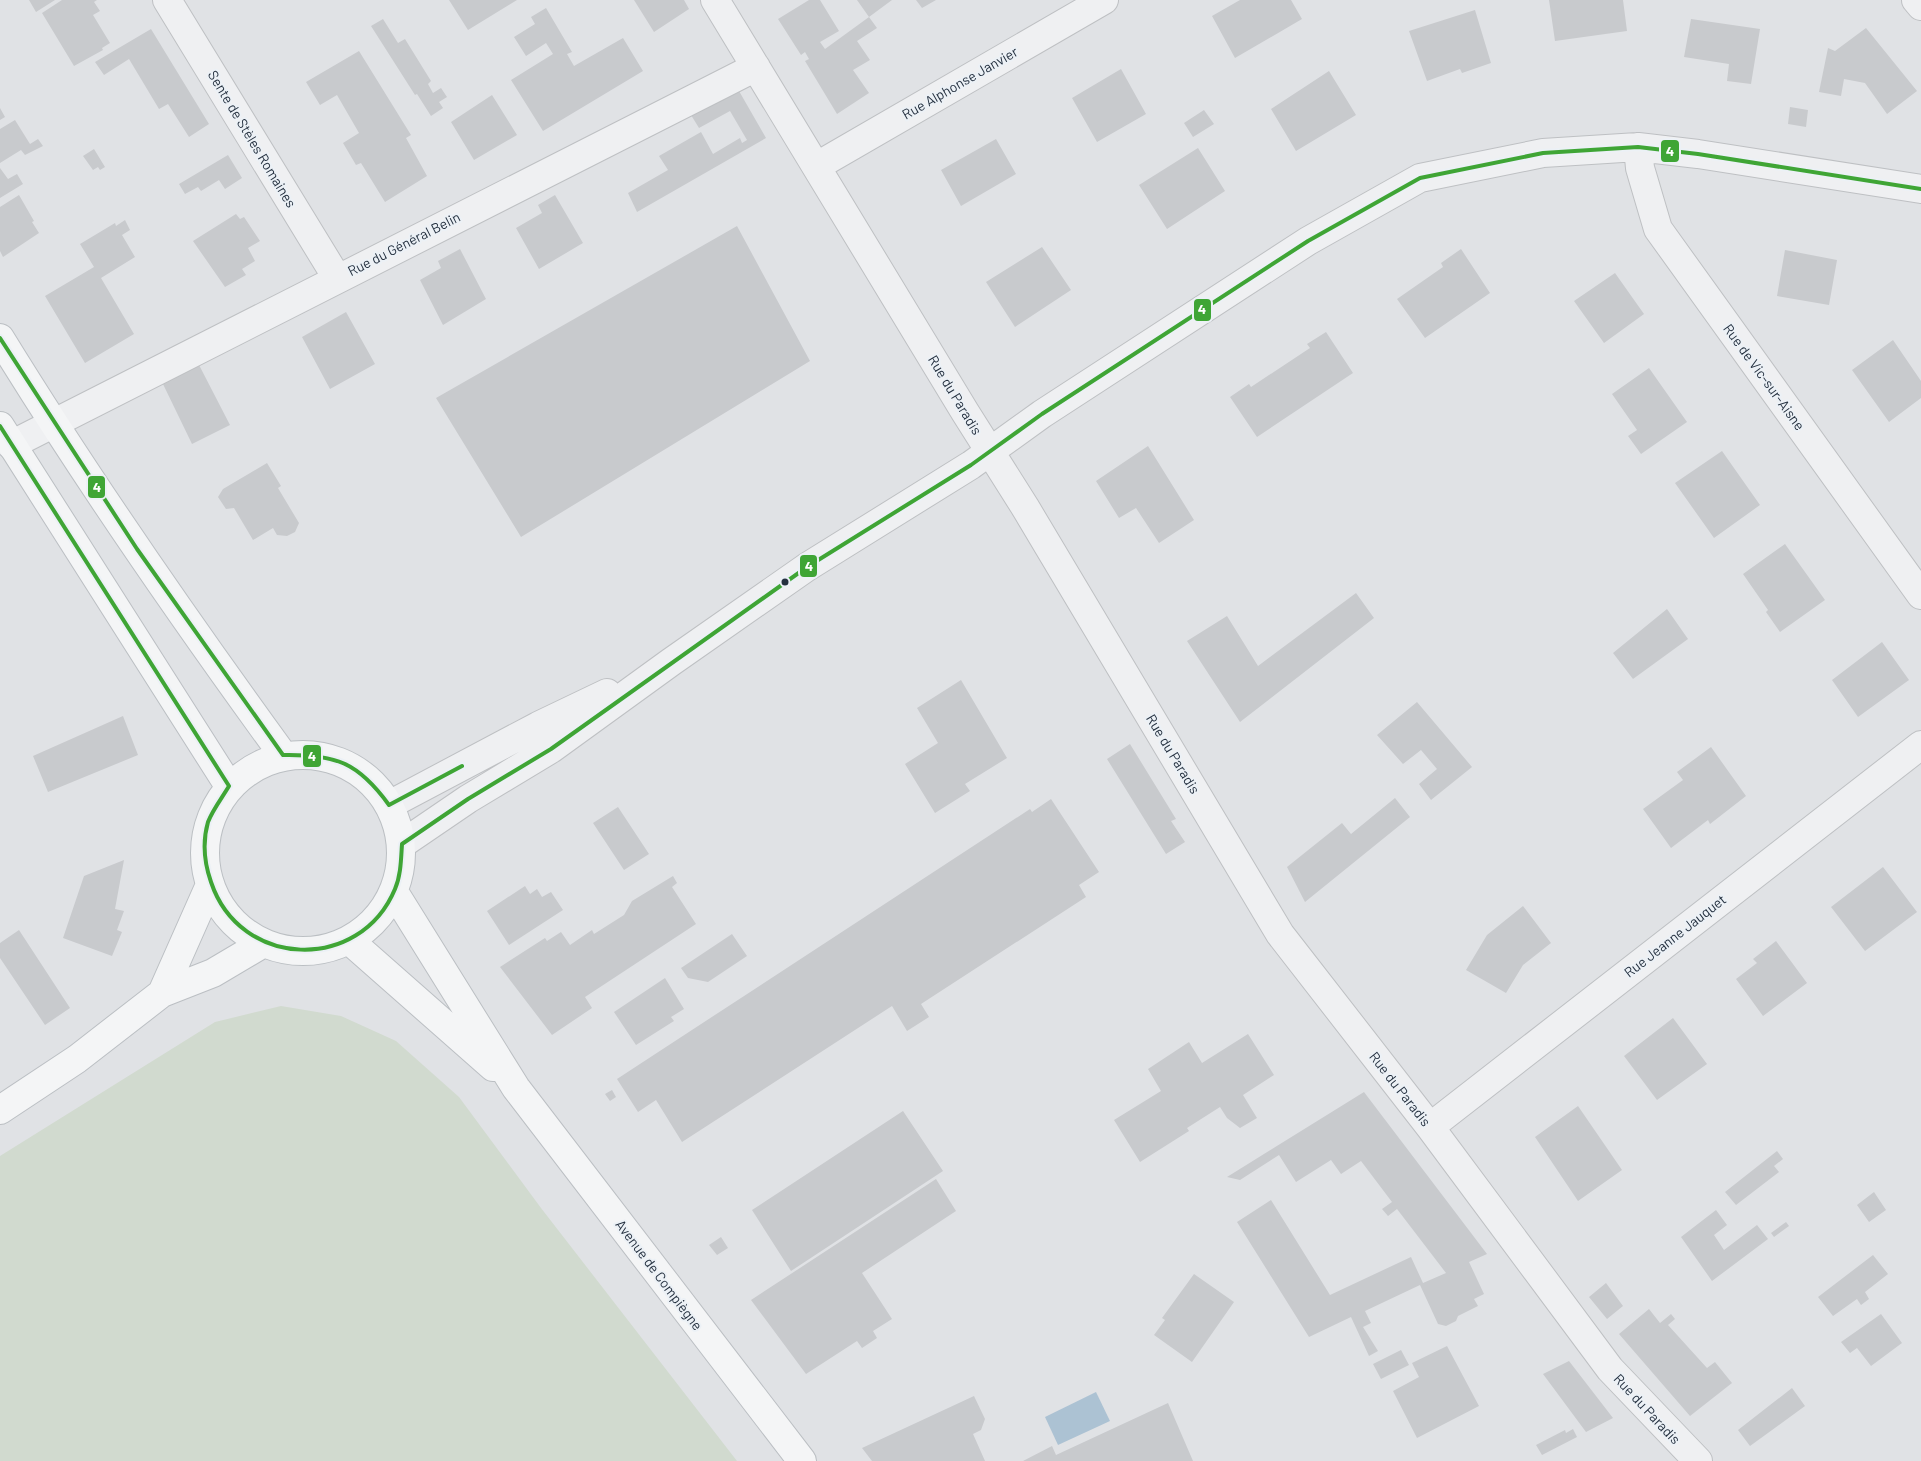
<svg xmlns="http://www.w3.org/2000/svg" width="1921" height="1461" viewBox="0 0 1921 1461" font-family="Barlow,sans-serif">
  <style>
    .green { fill: #d1dacf }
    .water { fill: #acc2d3 }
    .building { fill: #c8cacd }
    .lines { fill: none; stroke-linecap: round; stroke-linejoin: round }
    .minor-casing { stroke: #bec0c3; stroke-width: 30 }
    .major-casing { stroke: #bbbfc3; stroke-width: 30 }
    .minor { stroke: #eff0f2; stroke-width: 28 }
    .major { stroke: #f4f5f6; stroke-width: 28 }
    .bus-1-casing { stroke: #ecf1f6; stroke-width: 8 }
    .bus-1 { stroke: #3fa535; stroke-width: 4 }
    .bus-dot { fill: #253140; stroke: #ecf1f6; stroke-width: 2 }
    .labels { text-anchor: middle; stroke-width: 4; stroke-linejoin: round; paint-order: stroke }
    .street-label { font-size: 14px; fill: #253140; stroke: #ecf1f6 }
    .line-badge { stroke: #ecf1f6; stroke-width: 2 }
    .badge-label { font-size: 14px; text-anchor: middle; font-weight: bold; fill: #fff }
  </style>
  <rect width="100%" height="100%" fill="#e0e2e5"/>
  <path class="green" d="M281,1006L341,1016L396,1041L459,1097L541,1208L737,1461H0V1156L215,1022Z"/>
  <path class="water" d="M1096,1392L1110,1421L1058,1445L1045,1417Z"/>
  <path class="building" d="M29,0H55L36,12Z
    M62,0H97L94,2L100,11L93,15L110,43L102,48L103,50L74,66L42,13Z
    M449,0H517L468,30Z
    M634,0H684L689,9L654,32Z
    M809,0H820L839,31L820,42L825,49L869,17L877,28L857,41L870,60L853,70L869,93L837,114L805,61L809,59L805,52L801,55L778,19Z
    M857,0H892L869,17Z
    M916,0H936L922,8Z
    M1240,0H1291L1302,19L1235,58L1212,16Z
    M1549,0H1623L1627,31L1555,41Z
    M546,8L572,52L567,54L574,66L623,38L643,71L543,131L511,80L553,54L546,43L526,56L514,37L535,24L531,17Z
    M1475,10L1491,63L1462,73L1460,69L1427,81L1409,31Z
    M383,19L398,43L405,39L431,81L428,84L433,93L441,88L447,97L439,102L443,108L431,116L417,94L415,95L371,26Z
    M1691,19L1760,29L1751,84L1727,81L1729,64L1684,57Z
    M1866,28L1917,91L1887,114L1865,83L1844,79L1841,96L1819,92L1828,48L1835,51Z
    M151,29L209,124L189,137L168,104L159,109L129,59L104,75L95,62Z
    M359,51L411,135L406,138L427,176L385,202L361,163L356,165L343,143L359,133L337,95L320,105L306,82Z
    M1121,69L1146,114L1097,142L1072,98Z
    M1329,71L1356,115L1296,151L1271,109Z
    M739,91L766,138L637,212L628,193L668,170L659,156L701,132L713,154L740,138L742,143L747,140L730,111L699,128L691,115Z
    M492,95L517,135L474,160L451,122Z
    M1790,107L1808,110L1806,127L1788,124Z
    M0,108L5,117L0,120Z
    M1204,110L1214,124L1193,137L1184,123Z
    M15,120L30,144L38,139L43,146L25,155L21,150L0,163V129Z
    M996,139L1016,174L961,206L941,170Z
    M1198,148L1225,191L1167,229L1139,185Z
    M94,149L105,167L100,170L98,167L93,170L83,156Z
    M228,155L242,178L225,189L219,180L201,191L198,187L185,194L179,184Z
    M0,168L8,179L17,174L23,184L0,198Z
    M19,195L34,221L32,222L39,233L3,257L0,251V207Z
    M555,195L583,243L539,269L516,228L542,213L538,205Z
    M236,214L240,219L244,217L260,241L248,248L255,261L242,269L246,275L225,287L193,241Z
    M125,220L130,230L122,235L135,257L101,278L134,334L85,363L45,296L94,267L80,244L115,223L116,226Z
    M737,226L810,361L521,537L436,398Z
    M1042,247L1071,290L1015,327L986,282Z
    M460,249L486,299L443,325L420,280L441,268L438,261Z
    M1461,249L1490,293L1425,338L1397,299L1443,267L1441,263Z
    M1785,250L1837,260L1829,305L1777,296Z
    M1615,273L1644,314L1604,343L1574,301Z
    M346,312L375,364L330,389L302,337Z
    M1326,332L1353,373L1257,437L1230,397L1249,384L1251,387L1310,348L1307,344Z
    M1893,340L1921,381V398L1889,422L1852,370Z
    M198,363L230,425L192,444L162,382Z
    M1649,368L1687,422L1641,454L1628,436L1637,430L1612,394Z
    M1148,446L1194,520L1159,543L1136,508L1119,518L1096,481Z
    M1722,451L1760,505L1714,538L1675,483Z
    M267,463L281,486L278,488L299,523L295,532L287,536L277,535L273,528L253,540L234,508L226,509L218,497L223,489Z
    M1785,544L1825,600L1780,632L1766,612L1768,610L1743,574Z
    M1356,593L1374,618L1240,722L1187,641L1227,616L1258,666Z
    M1667,609L1688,639L1633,679L1613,653Z
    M1882,642L1909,680L1858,717L1832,680Z
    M961,680L1007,758L965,784L970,791L935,813L905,764L938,743L917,708Z
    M1417,702L1472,767L1431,800L1419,784L1437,769L1421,750L1403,764L1377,735Z
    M123,716L138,755L48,792L33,756Z
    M1130,744L1176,819L1171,821L1185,842L1166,854L1107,759Z
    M1711,747L1746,796L1710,824L1708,820L1671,848L1643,809L1683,780L1677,772Z
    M1395,798L1410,817L1305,902L1287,867L1342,823L1351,834Z
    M1051,799L1099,872L1079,885L1086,897L921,1004L929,1017L907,1031L892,1006L682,1142L656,1100L638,1112L617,1079L1030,809L1032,812Z
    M618,807L649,854L624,870L593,823Z
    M124,860L115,909L124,911L117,930L122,932L112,956L63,938L84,876Z
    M1883,867L1917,912L1865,951L1831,907Z
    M673,876L677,883L672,887L696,924L585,997L592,1008L552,1035L500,967L545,938L547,941L561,932L570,945L592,930L594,934L624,915L632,901Z
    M525,886L530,894L537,889L542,897L551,892L563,910L509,945L487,911Z
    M1523,906L1551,943L1523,965L1506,993L1466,970L1487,935Z
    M19,930L70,1008L45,1025L0,958V943Z
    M732,934L747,956L708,982L688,978L681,968Z
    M1776,941L1807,983L1763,1016L1736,979L1757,963L1753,959Z
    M665,978L684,1009L671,1017L674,1021L636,1045L614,1012Z
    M1673,1018L1707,1064L1657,1100L1624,1056Z
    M1248,1034L1274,1075L1243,1095L1257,1118L1240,1128L1227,1118L1220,1107L1187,1128L1189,1131L1140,1162L1114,1120L1161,1091L1148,1069L1189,1042L1202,1063Z
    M612,1090L616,1097L610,1101L605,1094Z
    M1364,1092L1487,1254L1469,1262L1484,1294L1474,1299L1478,1306L1458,1316L1456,1321L1446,1326L1438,1324L1420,1285L1365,1311L1371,1323L1363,1327L1378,1351L1369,1356L1351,1317L1309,1337L1237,1222L1271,1200L1330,1295L1411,1257L1423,1283L1446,1273L1397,1209L1388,1216L1382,1209L1392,1202L1361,1161L1341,1174L1331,1160L1296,1182L1279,1155L1240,1180L1227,1177Z
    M1578,1106L1622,1170L1578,1201L1535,1137Z
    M903,1111L943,1171L791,1271L752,1210Z
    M1777,1151L1783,1159L1774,1166L1779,1172L1736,1205L1725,1192Z
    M936,1179L956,1211L862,1273L892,1319L873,1331L877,1338L862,1348L857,1341L806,1374L751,1300Z
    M1874,1192L1886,1210L1869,1222L1857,1205Z
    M1716,1210L1727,1225L1714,1235L1724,1250L1757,1225L1768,1239L1712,1281L1681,1237Z
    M1786,1222L1789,1226L1774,1237L1771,1233Z
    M721,1237L728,1248L717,1255L709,1245Z
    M1873,1255L1888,1274L1865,1292L1869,1299L1861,1305L1857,1299L1833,1316L1818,1297Z
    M1194,1274L1234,1302L1192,1362L1154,1335L1165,1320L1162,1318Z
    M1606,1283L1623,1306L1607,1319L1589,1297Z
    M1649,1309L1660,1323L1671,1314L1675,1319L1668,1325L1707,1368L1715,1362L1732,1383L1690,1416L1619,1334Z
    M1881,1314L1902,1343L1871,1366L1857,1348L1850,1353L1841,1342Z
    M1447,1346L1479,1406L1417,1438L1393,1391L1419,1377L1412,1363Z
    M1401,1350L1409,1365L1381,1379L1373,1364Z
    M1569,1361L1613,1418L1586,1432L1543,1374Z
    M1792,1388L1805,1406L1750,1446L1738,1430Z
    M974,1396L985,1419L981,1430L973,1434L985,1461H872L862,1448Z
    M1168,1403L1193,1461H1023L1052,1446L1056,1455Z
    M1573,1429L1577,1437L1542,1455L1536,1445L1565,1430L1566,1433Z"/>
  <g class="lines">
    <defs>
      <path id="minor" d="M167,0L337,278
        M715,0L965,412L1025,507L1280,934L1430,1127L1610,1369L1698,1461
        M1916,0L1921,6
        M1638,147L1640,168L1658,229L1921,595
        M817,166L1104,0
        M11,445L756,67
        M389,805L538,726L607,693
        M402,844L468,799L551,749L671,662L807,567L971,465L1042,414L1308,241L1420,178L1543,153L1638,147L1698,154L1921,189
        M1430,1127L1921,745"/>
      <path id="major" d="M0,338C88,481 184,619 283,755
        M0,426L229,786
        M205 853a98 98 0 1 1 196 0a98 98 0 1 1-196 0Z
        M394,892L516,1088L802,1461
        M350,941L493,1067
        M162,993L209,887
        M0,1110L77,1059L162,993L213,973L262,944"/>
    </defs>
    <use href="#minor" class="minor-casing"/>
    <use href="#major" class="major-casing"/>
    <use href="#minor" class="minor"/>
    <use href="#major" class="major"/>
    <defs>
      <path id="bus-1" d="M0,338L137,549L283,755C335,754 358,762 389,805L462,766
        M0,426L229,786C222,798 213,809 208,822C202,843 204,862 211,882C240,969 360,973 395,889C401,875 401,859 402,844L468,799L551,749L807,567L971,465L1042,414L1308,241L1420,178L1543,153L1638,147L1698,154L1921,189"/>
    </defs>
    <use href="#bus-1" class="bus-1-casing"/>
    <use href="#bus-1" class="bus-1"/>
  </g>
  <circle class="bus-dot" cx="785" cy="582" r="4.5"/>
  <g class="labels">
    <g class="street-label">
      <text transform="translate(960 83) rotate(-30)" y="5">Rue Alphonse Janvier</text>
      <text transform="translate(252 139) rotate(59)" y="5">Sente de Stèles Romaines</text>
      <text transform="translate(404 244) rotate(-27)" y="5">Rue du Général Belin</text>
      <text transform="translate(1764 377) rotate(54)" y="5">Rue de Vic-sur-Aisne</text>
      <text transform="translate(955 395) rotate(59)" y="5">Rue du Paradis</text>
      <text transform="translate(1173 754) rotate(59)" y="5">Rue du Paradis</text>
      <text transform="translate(1675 936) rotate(-38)" y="5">Rue Jeanne Jauquet</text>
      <text transform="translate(1400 1089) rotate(52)" y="5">Rue du Paradis</text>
      <text transform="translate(659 1275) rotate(53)" y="5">Avenue de Compiègne</text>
      <text transform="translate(1647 1409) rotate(47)" y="5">Rue du Paradis</text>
    </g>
  </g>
  <g class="line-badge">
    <rect x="1660" y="139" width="20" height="24" rx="5" fill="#3fa535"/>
    <rect x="1193" y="298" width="19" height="24" rx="5" fill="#3fa535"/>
    <rect x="87" y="475" width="19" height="24" rx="5" fill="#3fa535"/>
    <rect x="799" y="554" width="19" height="24" rx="5" fill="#3fa535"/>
    <rect x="302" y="744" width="20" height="24" rx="5" fill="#3fa535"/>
  </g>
  <g class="badge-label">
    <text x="1670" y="156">4</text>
    <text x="1202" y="314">4</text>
    <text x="97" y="492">4</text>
    <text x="809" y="571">4</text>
    <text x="312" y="761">4</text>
  </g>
</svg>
